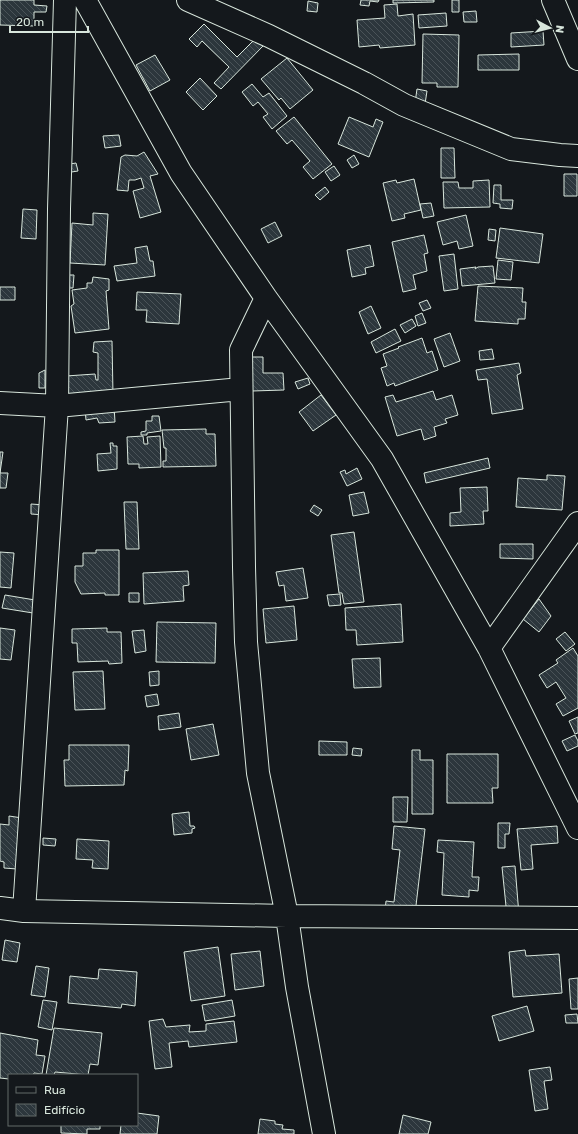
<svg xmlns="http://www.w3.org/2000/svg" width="578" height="1134" viewBox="0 0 578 1134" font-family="Rubik,sans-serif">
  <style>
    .building { fill: url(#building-back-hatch); stroke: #d8e6dc }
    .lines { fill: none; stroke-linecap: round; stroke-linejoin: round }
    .minor-casing { stroke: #d8e6dc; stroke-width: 24 }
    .minor { stroke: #14181c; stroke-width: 22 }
  </style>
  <defs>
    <pattern id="building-back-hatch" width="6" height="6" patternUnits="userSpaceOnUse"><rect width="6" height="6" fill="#2c363c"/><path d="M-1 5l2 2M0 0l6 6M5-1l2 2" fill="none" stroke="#4a5358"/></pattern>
  </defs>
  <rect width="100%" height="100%" fill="#14181c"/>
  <path class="building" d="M0,0H34V5L47,6L46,12H34V26L0,25Z
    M361,0H379L378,2L370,1L369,6L360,5Z
    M393,0H434V2L393,3Z
    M452,0H459V12H452Z
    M308,1L318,3L317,12L307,11Z
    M397,4L398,16L413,14L415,45L380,48L379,45L359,47L357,20L385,18L384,5Z
    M476,11L477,22H464L463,12Z
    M446,13L447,26L419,28L418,15Z
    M204,24L237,57L257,37L264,45L221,89L214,83L229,67L202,41L197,47L189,39Z
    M543,31L544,45L511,47V33Z
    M423,34L459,35L458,87H437V83H422Z
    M519,54V70H478V55Z
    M155,55L170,80L150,91L136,65Z
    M287,58L313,90L290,109L281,98L279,100L261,79Z
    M200,78L217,96L203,110L186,92Z
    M252,84L263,97L269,93L287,116L272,129L263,117L268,114L258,102L253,106L242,92Z
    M417,89L427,91L425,104L415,103Z
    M294,117L332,164L313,179L303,167L310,161L292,140L287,144L276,131Z
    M349,117L373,127L376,119L383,122L369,157L338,144Z
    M119,135L121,146L105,148L103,136Z
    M441,148H454L455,178H441Z
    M144,152L158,174L150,176L161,212L140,218L133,191L144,188L141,178L135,180H129L128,191L117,190L121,157L125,155L137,156Z
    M354,155L359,164L352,168L347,160Z
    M76,163L78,171L65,173L64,165Z
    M334,166L340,175L331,181L325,172Z
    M564,174H577V196H564Z
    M414,179L421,210L404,214L405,218L392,221L383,183L396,180L397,183Z
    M489,180L490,207L444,208L443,182H458L459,188H473V181Z
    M494,185H501V200H513L512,209L500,208V204L493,203Z
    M325,187L329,192L320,200L315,195Z
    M431,203L434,216L423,218L420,204Z
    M23,209L37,210L36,239L21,238Z
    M93,213L108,214L105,265L70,263L72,223L93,225Z
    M466,215L473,246L459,249L457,241L443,245L437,222Z
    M275,222L282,236L268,243L261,229Z
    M500,228L543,234L539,263L496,258Z
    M489,229L496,230L495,241L488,240Z
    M424,235L428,253L424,254L427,271L413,275L416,289L403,292L392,242Z
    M370,245L374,266L365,268L366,274L352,277L347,250Z
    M147,246L150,261H153L155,276L117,281L114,266L137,263L135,248Z
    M454,254L458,289L444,291L439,256Z
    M498,260L513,262L511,280L496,279Z
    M493,266L495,283L462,286L460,269L476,267L475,269L478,267Z
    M66,275H74L73,288H66Z
    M93,277L109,279V290L106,291L109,329L75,333L71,306L74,304L72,290L87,288V283H92Z
    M478,286L523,288L522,302H526L525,319H518V324L475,321Z
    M0,287H15V300H0Z
    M137,292L181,294L179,324L146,322L147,310H136Z
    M427,300L431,308L423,311L419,303Z
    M371,306L381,328L368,334L359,312Z
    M422,313L426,323L418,326L415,316Z
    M412,319L416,326L405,333L400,325Z
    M395,329L401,341L376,353L371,342Z
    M450,333L460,361L444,367L434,339Z
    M422,338L427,353L432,351L438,370L395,386L394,383L387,386L381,368L387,366L383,354L399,348L398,347Z
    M112,341L113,395L62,397L66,376L95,374L96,380H98V353L93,352L94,342Z
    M492,349L494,359L480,360L479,351Z
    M247,357H263V373H283L284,390L252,391Z
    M519,363L521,373L517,375L523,409L492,414L487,379L478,380L476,370Z
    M45,370V388H39V373Z
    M308,378L310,384L298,389L295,382Z
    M433,391L436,400L452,395L458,415L445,419L447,423L434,427L436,436L424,440L421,429L397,436L385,397L393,395L396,402Z
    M321,395L336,415L313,431L299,412Z
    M114,406L115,422L99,423L97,418L86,420L85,409Z
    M152,416H159L161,431L147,433V435H141V432L146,431V421H152Z
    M206,429V434H215L216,466L163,467V461H166V448H164L162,430Z
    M143,436L144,444H148L147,437L160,436L161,467L139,468V464H128L127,437Z
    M110,443H113V446H117V469L98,471L97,454L111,453Z
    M0,452H3L0,473H8L6,488H0Z
    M488,458L490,468L426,483L424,473Z
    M357,468L362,479L347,486L340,472L345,470L346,474Z
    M547,475L565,476L562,510L516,507L518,478L547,480Z
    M487,487L488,511H483L484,524L450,526V513L461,512L460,488Z
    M364,492L369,513L353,516L349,495Z
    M124,502H137L139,549H126Z
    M31,504L45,505V515L31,514Z
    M314,505L322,510L318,516L310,511Z
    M354,532L364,602L344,604L342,593H339L331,535Z
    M500,544H533V559L500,558Z
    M96,550H119V595H105V593L81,594L75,582V566H83V553H96Z
    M0,552L14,553L11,588L0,587Z
    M303,568L308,598L286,601L284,585L279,586L276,572Z
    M188,571L189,585L183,586L184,601L144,604L143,573Z
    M129,593H139V602H129Z
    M340,594L341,605L329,606L327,595Z
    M5,595L35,600L33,613L2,608Z
    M539,599L551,616L539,632L523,619Z
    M401,604L403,642L357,645L356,630H346L345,608Z
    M294,606L297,640L266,643L263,609Z
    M157,622L216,623L215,663L156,662Z
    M0,628L15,630L11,660L0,659Z
    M107,628V632H121L122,663L109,664L108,661L78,662L77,643H72V629Z
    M144,630L146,651L135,653L132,631Z
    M565,632L575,644L566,651L556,639Z
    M573,648L578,656V708L563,716L556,704L566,698L556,682L547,688L539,675L558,663L556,660Z
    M380,658L381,687L354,688L352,659Z
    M103,671L105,709L75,710L73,672Z
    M159,671V685L150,686L149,672Z
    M157,694L159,705L147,707L145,696Z
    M179,713L181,727L159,730L158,716Z
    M578,717V733L575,734L569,721Z
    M213,724L219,755L191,760L186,729Z
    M575,735L578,741V746L567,751L562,741Z
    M319,741L347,742V755H319Z
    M69,745H129L128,771L125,770L124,785L65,786L64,760H69Z
    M353,748L362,749L361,756L352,755Z
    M412,750H420V760H433V814H412Z
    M447,754H498V788H492L493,803H447Z
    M393,797H408L407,822H393Z
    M189,812L190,826H194L195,828L192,829V833L174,835L172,814Z
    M9,816L22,818L17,869L4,868V862L0,861V824L9,825Z
    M498,823H510L509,834H505V848H498Z
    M394,826L425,829L415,914L385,911L386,901L394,902L400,850L392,849Z
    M557,826L558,843L531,845L533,869L521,870L517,829Z
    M43,838L56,839L55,846L43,845Z
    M77,839L109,841L108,869L92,868L93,860L76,859Z
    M438,840L474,842L472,877H479L478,891L469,890V897L442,895L444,853L437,852Z
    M515,866L519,915L507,916L502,867Z
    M5,940L20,943L17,962L2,960Z
    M218,947L225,996L191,1001L184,952Z
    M525,950L526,956L559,954L562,993L513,997L509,952Z
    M260,951L264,986L235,990L231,954Z
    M36,966L49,968L45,997L31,995Z
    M99,969L137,972L135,1006L122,1004L121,1008L68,1003L70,976L98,979Z
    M578,978V1009H571L569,979Z
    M43,1000L57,1002L52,1030L38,1027Z
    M232,1000L235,1016L205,1021L202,1005Z
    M527,1006L534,1031L499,1041L492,1016Z
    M577,1014L578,1023H566L565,1015Z
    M163,1019L166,1027L190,1025L189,1032L206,1031V1024L234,1021L237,1042L189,1047L188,1041L169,1043L172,1067L155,1069L149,1021Z
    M54,1028L102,1033L98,1065L90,1064L88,1075L55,1072L54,1075H46Z
    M0,1033L38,1040L36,1055L45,1056L42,1074L34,1073L33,1075H9V1079L0,1078Z
    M550,1067L552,1080L544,1081L548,1109L535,1111L529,1070Z
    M137,1113L159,1116L157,1134H120L121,1125H137Z
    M403,1115L431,1122L428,1134H399Z
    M260,1119L275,1121V1124L283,1125L282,1129L294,1130V1134H258Z
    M61,1125H100V1129H87V1134L61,1133Z"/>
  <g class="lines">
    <defs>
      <path id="minor" d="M85,0L181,173L266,298L382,459L489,648L578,828
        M188,0L269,36L364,83L404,105L511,149L560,155L578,156
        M553,0L578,59
        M266,298L241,350L244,567L246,642L258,773L287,916L297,987L324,1134
        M0,403L57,406L241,389
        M489,648L578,523
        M0,908L24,911L287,916L578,918
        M24,911L57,406L59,209L65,0"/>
    </defs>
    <use href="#minor" class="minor-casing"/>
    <use href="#minor" class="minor"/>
  </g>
  <rect x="8" y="1074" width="130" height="52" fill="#14181c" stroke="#626a69"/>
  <rect x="16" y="1087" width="20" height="6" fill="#14181c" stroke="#626a69"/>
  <text x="44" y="1094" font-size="12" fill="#d8e6dc">Rua</text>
  <rect x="16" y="1104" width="20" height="12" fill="url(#building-back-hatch)" stroke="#626a69"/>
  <text x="44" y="1114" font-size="12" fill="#d8e6dc">Edifício</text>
  <g transform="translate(550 28) rotate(97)" stroke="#14181c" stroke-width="3" paint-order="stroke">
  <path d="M0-3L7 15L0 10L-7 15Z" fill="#d8e6dc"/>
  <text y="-6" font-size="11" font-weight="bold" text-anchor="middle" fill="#d8e6dc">N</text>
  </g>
  <path d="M10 26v6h78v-6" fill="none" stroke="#d8e6dc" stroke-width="2"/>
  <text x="16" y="26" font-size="12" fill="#d8e6dc" stroke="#14181c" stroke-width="3" paint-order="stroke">20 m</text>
</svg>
